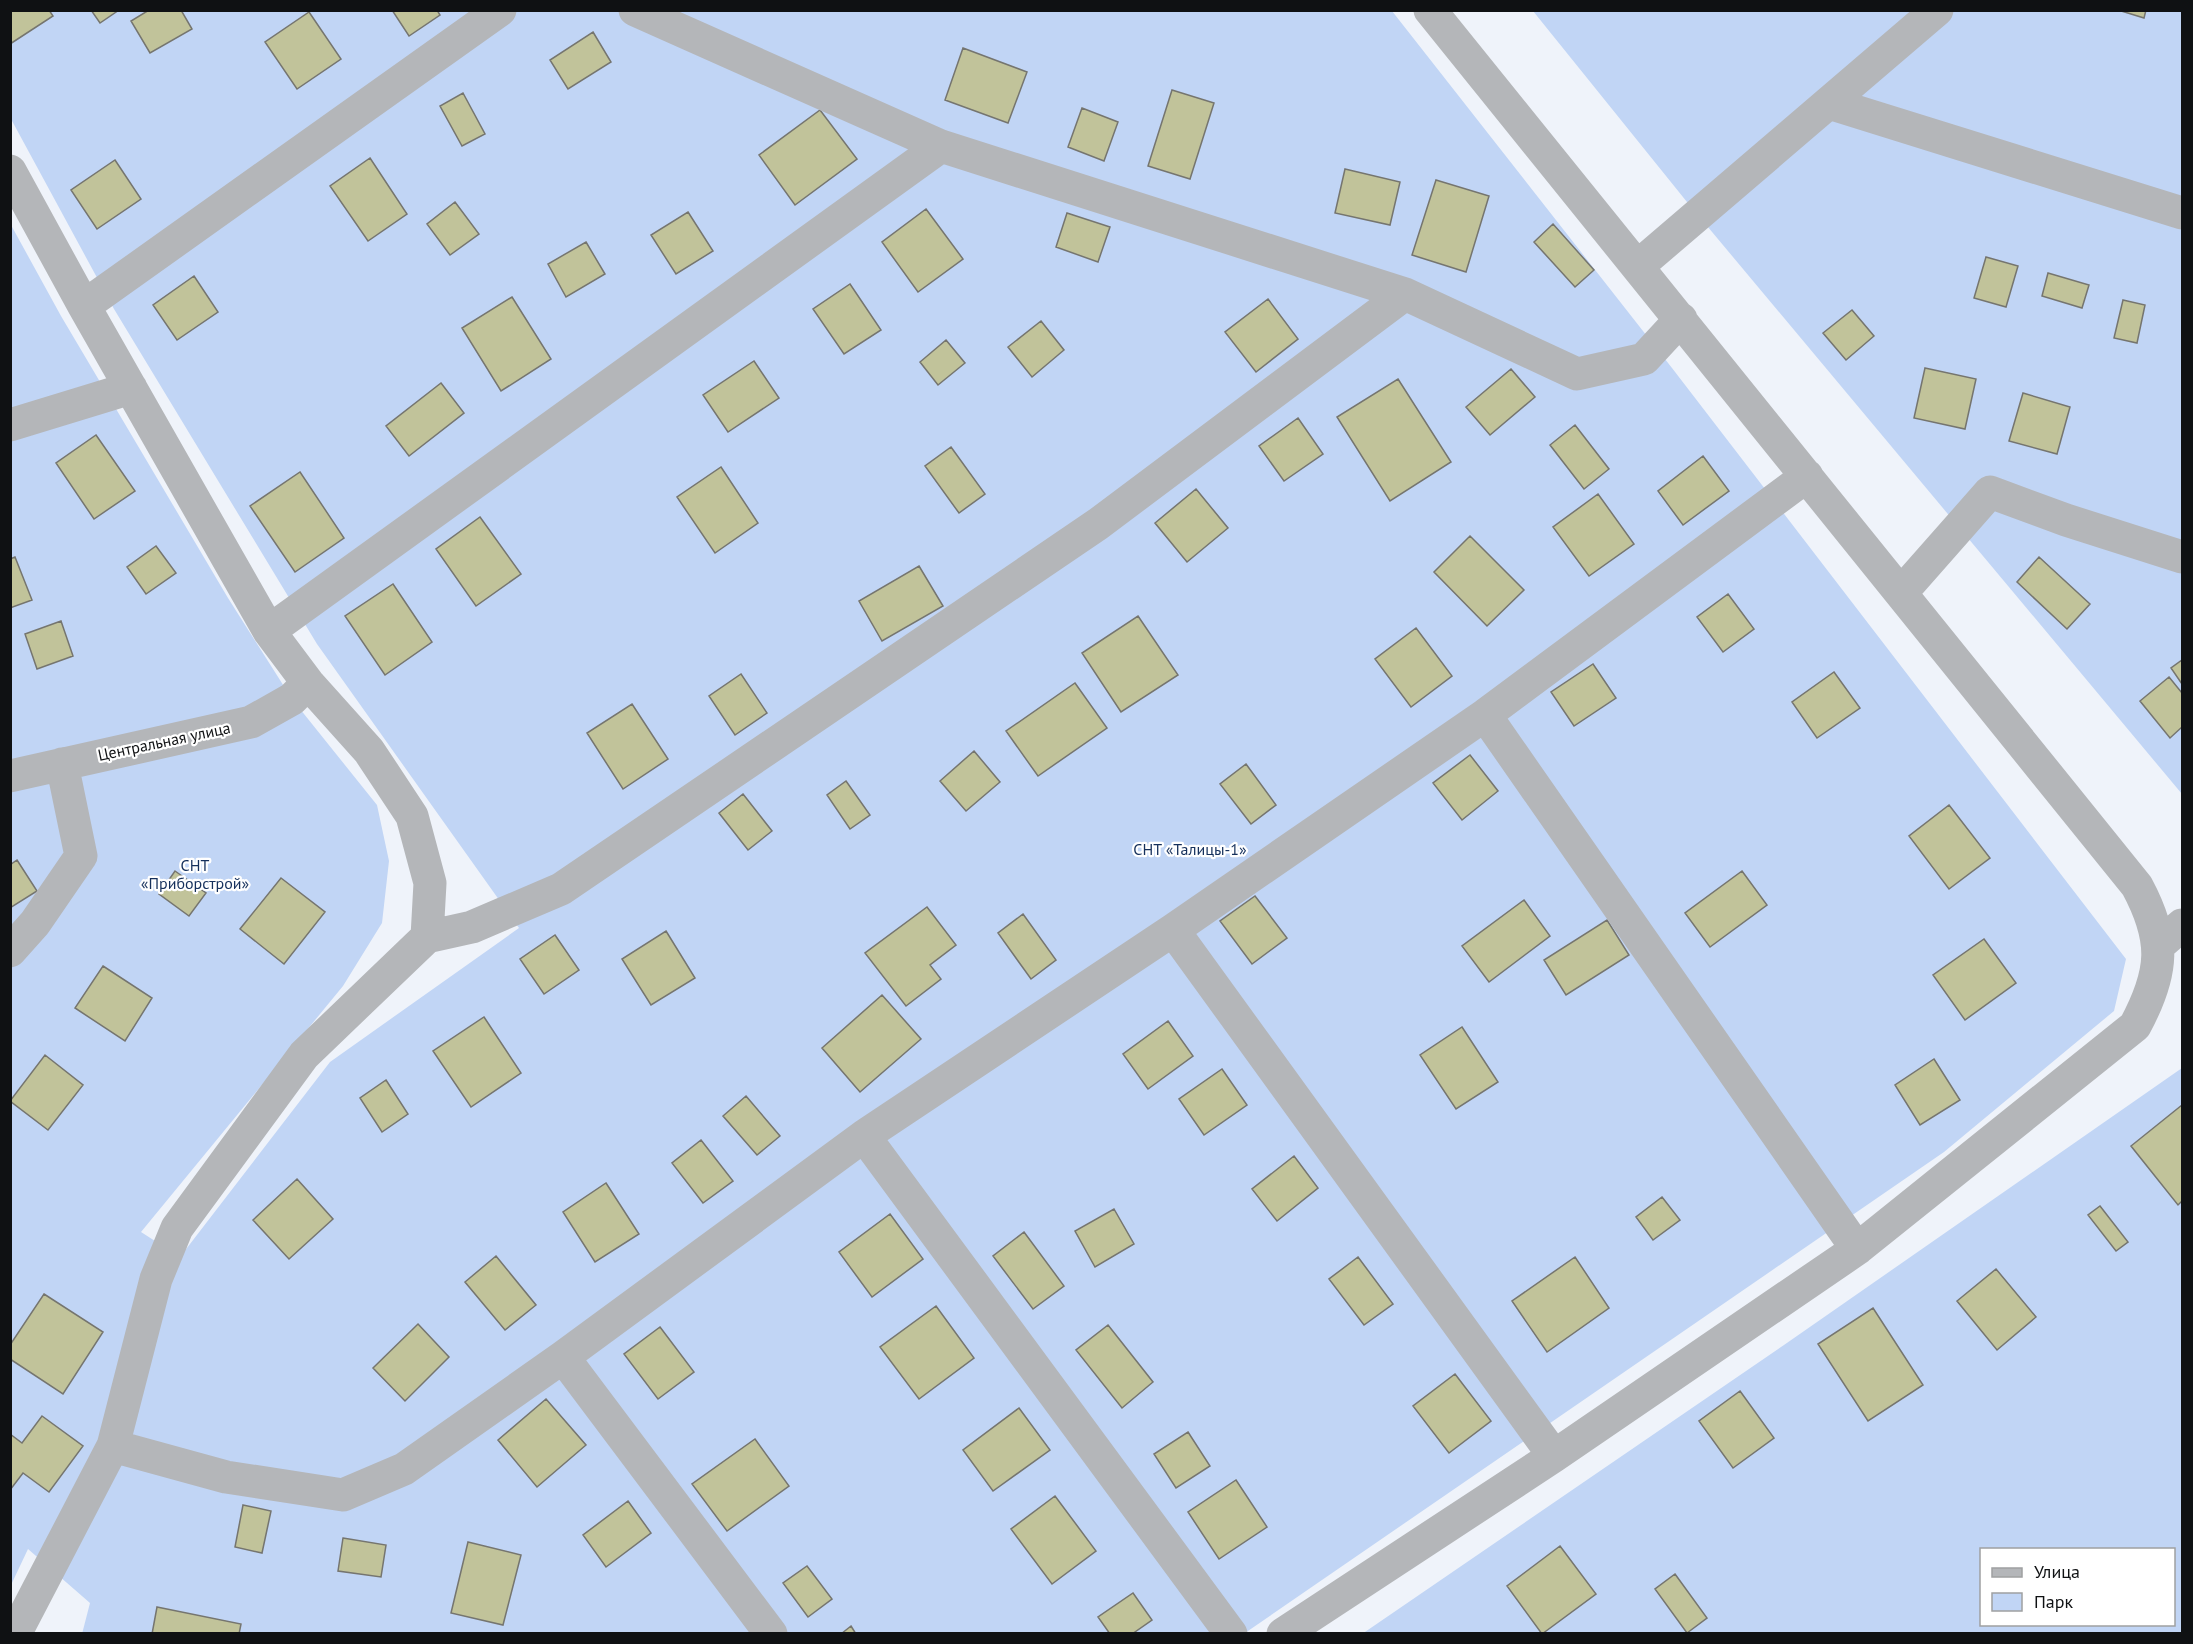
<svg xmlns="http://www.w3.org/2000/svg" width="2193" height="1644" viewBox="0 0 2193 1644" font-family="'PT Sans',sans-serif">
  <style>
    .green { fill: #c1d5f5; fill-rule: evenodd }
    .building { fill: #c1c39a; stroke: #75756f; stroke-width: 1.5 }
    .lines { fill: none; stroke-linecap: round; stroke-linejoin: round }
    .minor { stroke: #b4b6b9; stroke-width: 33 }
    .labels { text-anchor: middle; stroke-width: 4.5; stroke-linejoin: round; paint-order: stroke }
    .street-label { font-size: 16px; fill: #0f1113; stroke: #fff }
    .park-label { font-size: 16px; fill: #15305c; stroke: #fff }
  </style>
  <rect width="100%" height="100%" fill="#eff3fa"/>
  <path class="green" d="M11,11H1392L1672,368L2126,959L2114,1011L1944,1152L1245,1633L82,1634L90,1603L28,1549L11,1585V225L61,316L228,598L292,699L377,805L389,861L382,923L343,986L141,1232L180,1257L330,1062L519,928L317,644L114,309L11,119Z
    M1533,11H2182V794L1687,202Z
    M2182,1068V1633L1362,1634L1784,1345ZM1982,1550H2174V1624H1982Z"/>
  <path class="building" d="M10,10H49L53,16L10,44Z
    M91,10H119L100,23Z
    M149,10H181L192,29L150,53L131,21Z
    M392,10H437L440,15L409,36Z
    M2118,10H2146L2144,18Z
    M309,12L341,59L297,89L265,42Z
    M593,32L611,62L568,89L550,60Z
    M963,48L1027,72L1008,123L945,100Z
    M1172,90L1214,103L1190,179L1148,166Z
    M463,93L485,134L462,146L440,106Z
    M1082,108L1118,122L1104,161L1068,147Z
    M820,110L857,159L795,205L759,155Z
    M370,158L407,214L368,241L330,186Z
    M115,160L141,199L97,229L71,190Z
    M1345,169L1400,182L1390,225L1335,213Z
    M1436,180L1489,196L1466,272L1412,255Z
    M455,202L479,234L450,255L427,224Z
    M926,209L963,259L918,292L882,242Z
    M688,212L713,251L676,274L651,235Z
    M1067,213L1110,227L1098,262L1056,247Z
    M1553,224L1594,270L1575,287L1534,242Z
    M586,242L605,274L566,297L548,264Z
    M1986,257L2018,266L2006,307L1974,298Z
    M2048,273L2089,285L2082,308L2042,296Z
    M194,276L218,312L177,340L153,305Z
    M850,284L881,330L844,354L813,309Z
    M512,297L551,359L501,391L462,328Z
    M1268,299L1298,339L1256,372L1225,332Z
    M2123,300L2145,305L2137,343L2114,338Z
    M1852,310L1874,336L1846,360L1823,333Z
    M1041,321L1064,350L1032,377L1008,347Z
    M946,340L965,363L938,385L920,362Z
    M754,361L779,398L728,432L703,395Z
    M1925,368L1976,379L1965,429L1914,418Z
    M1511,369L1535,397L1490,435L1466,407Z
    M1398,379L1451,462L1390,501L1337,417Z
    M441,383L464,413L409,456L386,426Z
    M2023,393L2070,407L2057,454L2009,441Z
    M1298,418L1323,454L1284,481L1259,446Z
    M1575,425L1609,469L1584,489L1550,445Z
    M96,435L135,491L94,519L56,463Z
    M951,447L985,494L959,513L925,466Z
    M1703,456L1729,491L1683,525L1658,491Z
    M721,467L758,523L715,553L677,497Z
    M300,472L344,538L295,572L250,506Z
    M1196,489L1228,528L1187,562L1155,523Z
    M1598,494L1634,544L1589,576L1553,527Z
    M480,517L521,574L476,606L436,549Z
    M1470,536L1524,590L1487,626L1434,572Z
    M156,546L176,573L146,594L127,567Z
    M15,557L32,600L10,608V559Z
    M2039,557L2090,604L2067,629L2017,582Z
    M919,566L943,606L882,641L859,601Z
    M393,584L432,642L385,675L345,616Z
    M1728,594L1754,629L1723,652L1697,617Z
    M1138,616L1178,675L1121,712L1082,653Z
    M61,621L73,656L37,669L25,634Z
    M1416,628L1452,676L1411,707L1375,659Z
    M2182,660V684L2171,668Z
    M1593,664L1616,698L1574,726L1551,692Z
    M1834,672L1860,708L1817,738L1792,702Z
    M741,674L767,713L735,735L709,696Z
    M2169,677L2182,693V727L2170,738L2140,701Z
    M1075,683L1107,728L1038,776L1006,731Z
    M632,704L668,759L623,789L587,733Z
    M974,751L1000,782L966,811L940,781Z
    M1470,755L1498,791L1462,820L1433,783Z
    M1246,764L1276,805L1251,824L1220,784Z
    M846,781L870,815L850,829L827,795Z
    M743,794L772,831L748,850L719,813Z
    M1949,805L1990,858L1949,889L1909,836Z
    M17,860L37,891L10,908V865Z
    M175,871L206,893L189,916L159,894Z
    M1742,871L1767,905L1710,947L1685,913Z
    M281,878L325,912L284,964L240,929Z
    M1255,896L1287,938L1252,964L1220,921Z
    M1524,900L1550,936L1489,982L1462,946Z
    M927,907L956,945L930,965L941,979L906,1006L865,953Z
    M1023,914L1056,960L1031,979L998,933Z
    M1607,920L1629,955L1566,995L1544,960Z
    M666,931L695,978L651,1005L622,959Z
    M555,935L579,970L544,994L520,959Z
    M1984,939L2016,983L1965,1020L1933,975Z
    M103,966L152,998L125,1041L75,1008Z
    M882,995L921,1039L860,1092L822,1048Z
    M484,1017L521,1073L471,1107L433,1051Z
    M1168,1021L1193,1056L1148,1089L1123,1054Z
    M1462,1027L1498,1082L1456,1109L1420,1055Z
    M45,1055L83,1085L48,1130L10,1101Z
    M1934,1059L1960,1100L1920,1125L1895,1085Z
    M1222,1069L1247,1105L1204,1135L1179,1099Z
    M386,1080L408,1114L382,1132L360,1098Z
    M746,1096L780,1136L757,1155L723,1116Z
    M2182,1105V1201L2178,1205L2131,1146Z
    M701,1140L733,1181L703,1203L672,1163Z
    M1294,1156L1318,1188L1277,1221L1252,1189Z
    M297,1179L333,1219L289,1259L253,1220Z
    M606,1183L639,1234L595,1262L563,1212Z
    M1662,1197L1680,1220L1653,1240L1636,1217Z
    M2100,1206L2128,1242L2116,1251L2088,1215Z
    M1114,1209L1134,1244L1095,1267L1075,1231Z
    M890,1214L923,1259L872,1297L839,1252Z
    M1024,1232L1064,1286L1033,1309L993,1256Z
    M496,1256L536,1305L505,1330L465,1282Z
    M1358,1257L1393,1304L1364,1325L1329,1279Z
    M1575,1257L1609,1308L1547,1352L1512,1301Z
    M1996,1269L2036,1317L1997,1350L1957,1301Z
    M44,1294L103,1332L63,1394L10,1359V1345Z
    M936,1306L974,1358L919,1399L880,1347Z
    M1873,1308L1923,1385L1868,1421L1818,1344Z
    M418,1324L449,1357L405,1401L373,1368Z
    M1108,1325L1153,1382L1122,1408L1076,1350Z
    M660,1327L694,1372L658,1399L624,1354Z
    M1455,1374L1491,1421L1449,1453L1413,1406Z
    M1740,1391L1774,1438L1733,1468L1699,1421Z
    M546,1399L586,1445L537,1487L498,1440Z
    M1019,1408L1050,1450L993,1491L963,1450Z
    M42,1416L83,1446L49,1492L23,1473L10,1490V1434L22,1443Z
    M1188,1432L1210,1466L1176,1488L1154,1454Z
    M755,1439L789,1486L727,1531L692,1484Z
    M1236,1480L1267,1527L1219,1559L1188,1512Z
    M1055,1496L1096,1551L1052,1584L1011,1529Z
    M628,1501L651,1533L606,1567L583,1535Z
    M243,1505L271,1511L262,1553L235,1547Z
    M343,1538L386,1545L381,1577L338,1571Z
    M468,1542L521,1555L503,1625L451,1613Z
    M1560,1546L1596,1594L1542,1634L1507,1586Z
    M807,1566L832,1599L808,1617L783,1583Z
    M1675,1574L1707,1618L1687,1633L1655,1589Z
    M1133,1593L1152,1620L1132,1634H1110L1098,1617Z
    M157,1607L241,1624L239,1634H152Z
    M851,1626L856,1634H841Z"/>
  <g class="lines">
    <path class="minor" d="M635,10L941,146L1405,294L1577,374L1644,359L1681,319
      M1829,103L2182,213
      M10,171L84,306L269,631L308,683L369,751L412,816L430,883L427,937L304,1055L177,1228L156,1279L113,1446L15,1634
      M1638,266L1937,10
      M84,306L500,10
      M10,425L131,388
      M1901,593L1990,492L2066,520L2182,557
      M269,631L941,146
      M1485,715L1857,1249
      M10,776L251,722L292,699L308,683
      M1173,930L1554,1456
      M427,937L472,927L561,889L1098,524L1405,294
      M2159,945L2182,925
      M10,951L35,923L81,856L62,764
      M864,1136L1231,1634
      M563,1357L771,1634
      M113,1446L226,1477L343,1495L404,1469L563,1357L864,1136L1173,930L1485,715L1807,476
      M1283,1634L1554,1456L1857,1249L2135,1026C2164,972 2166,940 2137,886L1430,10"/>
  </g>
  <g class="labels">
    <g class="street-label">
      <text transform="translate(164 741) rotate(-12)" y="6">Центральная улица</text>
    </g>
    <g class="park-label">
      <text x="1190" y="855">СНТ «Талицы-1»</text>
      <text x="195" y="871">СНТ<tspan x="195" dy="18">«Приборстрой»</tspan></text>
    </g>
  </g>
  <rect width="2193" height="1644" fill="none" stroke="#0f1113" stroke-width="24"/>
  <rect x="1980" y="1548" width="195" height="78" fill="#ffffff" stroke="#9fa0a1" stroke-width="1.5"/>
  <rect x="1992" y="1568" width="30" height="9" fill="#b4b6b9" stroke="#9fa0a1" stroke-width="1.5"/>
  <text x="2034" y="1578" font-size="18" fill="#0f1113">Улица</text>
  <rect x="1992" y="1593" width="30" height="18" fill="#c1d5f5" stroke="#9fa0a1" stroke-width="1.5"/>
  <text x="2034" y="1608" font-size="18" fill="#0f1113">Парк</text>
</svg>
